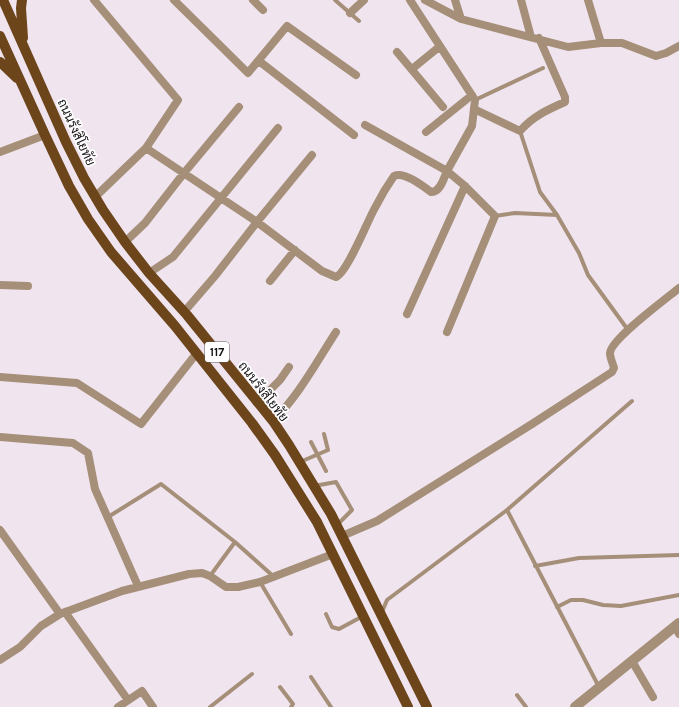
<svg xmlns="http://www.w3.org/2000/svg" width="679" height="707" viewBox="0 0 679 707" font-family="Karla,Sarabun,sans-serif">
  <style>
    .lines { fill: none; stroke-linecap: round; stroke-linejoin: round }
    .service { stroke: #a68f79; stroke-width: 4 }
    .minor { stroke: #a68f79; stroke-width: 8 }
    .tertiary { stroke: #a68f79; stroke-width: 10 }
    .primary { stroke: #6c451b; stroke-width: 10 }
    .labels { text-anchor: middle; stroke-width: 3.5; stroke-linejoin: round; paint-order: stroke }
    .shield { fill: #fff; stroke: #5d5a5d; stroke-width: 1 }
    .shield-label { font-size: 12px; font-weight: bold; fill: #171317 }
    .street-label { font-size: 13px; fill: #171317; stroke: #fff }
  </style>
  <rect width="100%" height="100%" fill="#f0e4ef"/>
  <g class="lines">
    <path class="service" d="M335,0L359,21
      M475,100L543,68
      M520,131L540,192L557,215L579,253L588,275L628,330
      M495,216L515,213L557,215
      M311,442L326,471
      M300,462L328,450L324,434
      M314,486L336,482L352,510L337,525
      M507,510L599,687
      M108,517L161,484L235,542L273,576
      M535,566L579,558L679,555
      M210,576L235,542
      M260,582L291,634
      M557,607L571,600H583L603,605L621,606L679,595
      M382,612L387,600L507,510L632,401
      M326,614L332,627L339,629L363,616
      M311,677L331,707
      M280,687L293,704L291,707
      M517,695L526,707
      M210,707L252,674"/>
    <path class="minor" d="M94,0L178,100L146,148L95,197
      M174,0L248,73L287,26L356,75
      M253,0L263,10
      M410,0L475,100L472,126L447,171L465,186L495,216L447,332
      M425,0L461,19L568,47L601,43H622L656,56L666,53L679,46
      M455,0L461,19
      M521,0L531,37
      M588,0L601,43
      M350,13L364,0
      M397,52L443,107
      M259,61L354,135
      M412,69L439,47
      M474,109L520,131C533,116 549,109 565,102V97L539,38
      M426,132L472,95
      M146,148L257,222L322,271L336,277C348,272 368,219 376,206C381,196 387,186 394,176C404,171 423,186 431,192C440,193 444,178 447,171L365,125
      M0,152L45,135
      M125,242L145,223L184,173L239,107
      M149,273L173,257L278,128
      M270,281L295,250
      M0,285L28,286
      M184,312L215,276L257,222L312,155
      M407,314L465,186
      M0,377L77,383L141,424L196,354
      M257,403L280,380L289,367
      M273,421C299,395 316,363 336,332
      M0,437L73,443L88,453L95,489L138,586
      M0,530L60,614
      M342,536L377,521L532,424L612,372L614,368C613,364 610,358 610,353C611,339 666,299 679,288
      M65,612L128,700
      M675,626L679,634
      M0,660L20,647L41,626L60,614L122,591L189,574L202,573L210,576L226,587H238L260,582L333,554
      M632,661L653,697
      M118,707L142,691L153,707"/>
    <path class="tertiary" d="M575,707L679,623"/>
    <path class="primary" d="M3,0L66,142L84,178L103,210L125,242L149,273L187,315L273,421L289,445L331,514L427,707
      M22,0L21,8L23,38
      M0,36L45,135L69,186L88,219L111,252L175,326L252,423L275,455L317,522L408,707
      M0,62L17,78"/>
  </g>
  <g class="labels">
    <rect class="shield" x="205" y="342" width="24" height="20" rx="3"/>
    <g class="shield-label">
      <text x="217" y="356">117</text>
    </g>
    <g class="street-label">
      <text transform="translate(77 132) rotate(65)" y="5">ถนนรังสิโยทัย</text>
      <text transform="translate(264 391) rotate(52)" y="5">ถนนรังสิโยทัย</text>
    </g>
  </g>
</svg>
